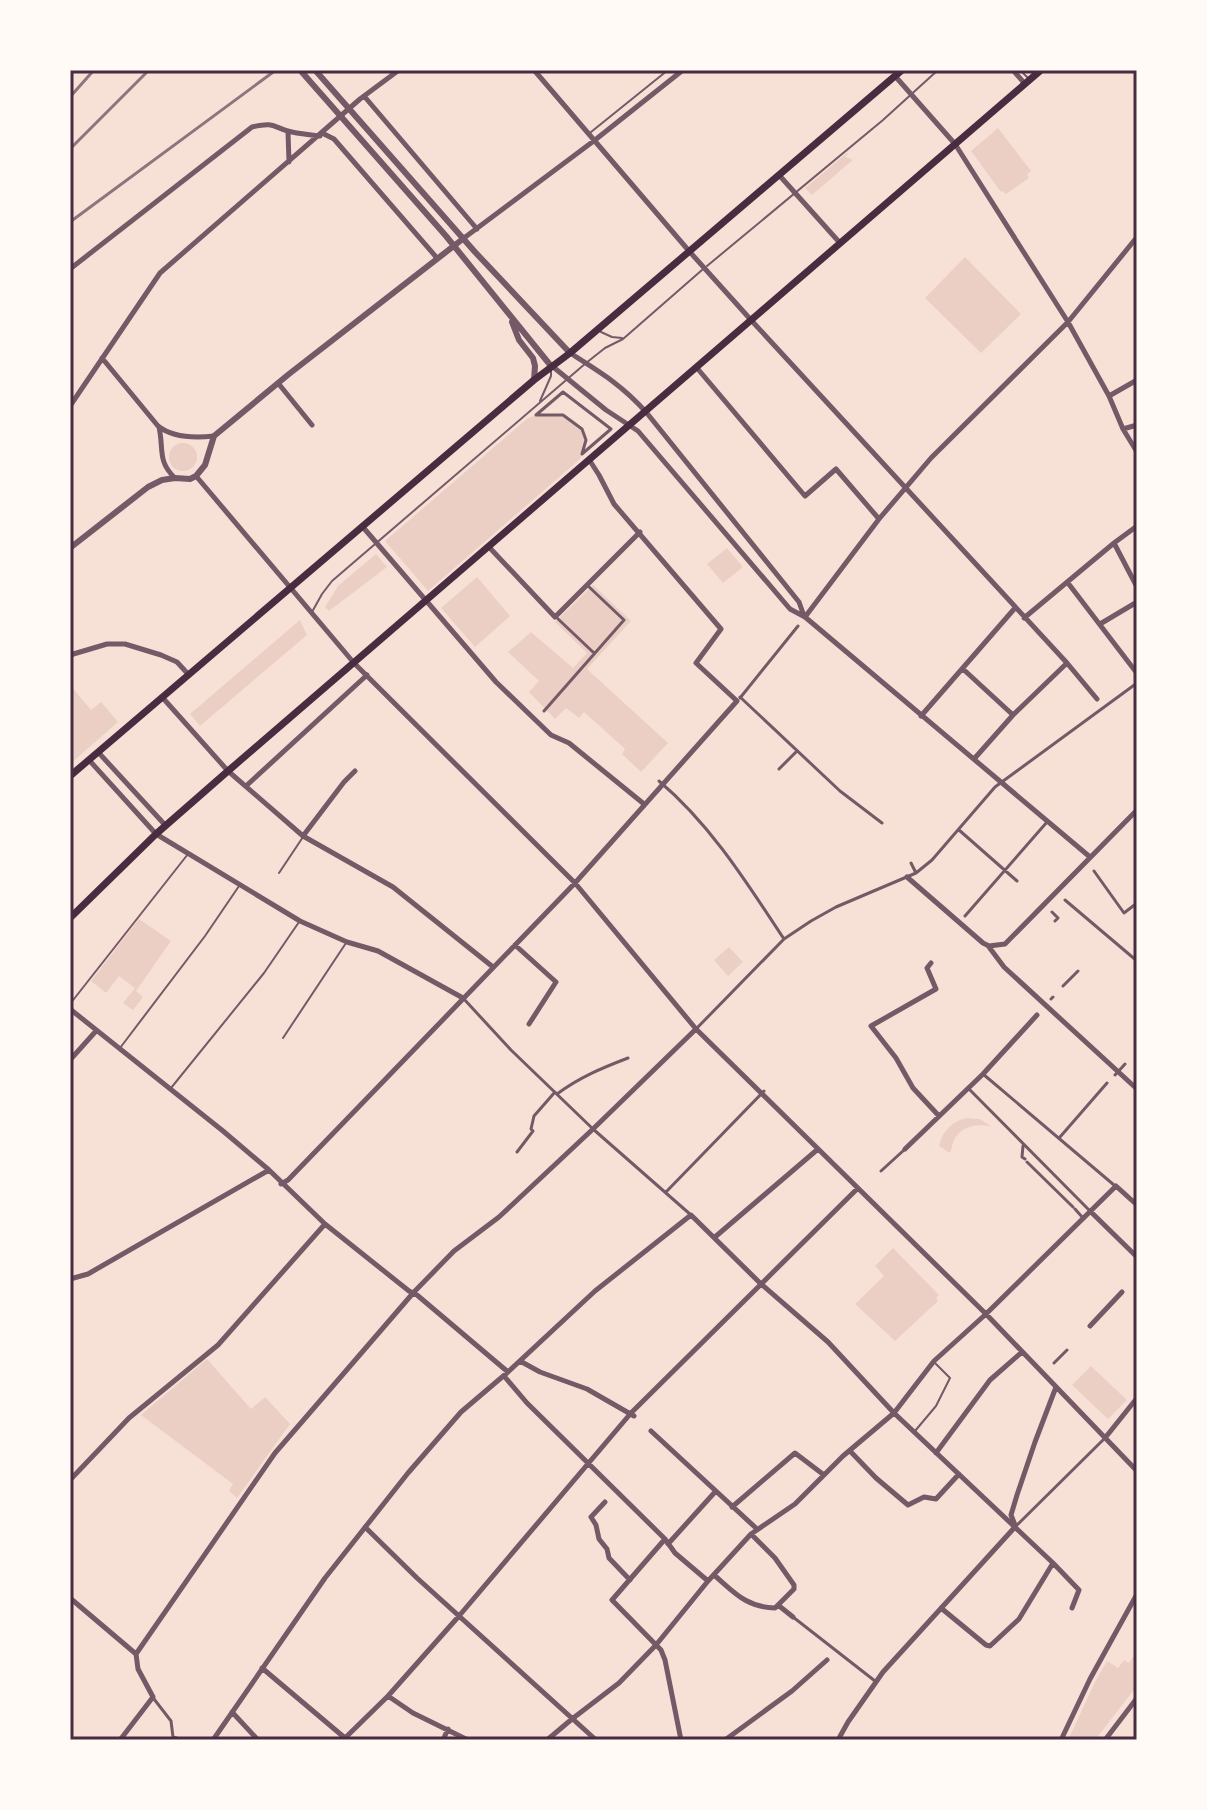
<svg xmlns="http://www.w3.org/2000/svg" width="1207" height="1810" viewBox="0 0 1207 1810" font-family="Montserrat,sans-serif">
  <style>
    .green { fill: #ebcfc5 }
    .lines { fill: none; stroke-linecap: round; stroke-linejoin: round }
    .service { stroke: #755966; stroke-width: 2 }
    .pedestrian { stroke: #755966; stroke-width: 3 }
    .minor { stroke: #755966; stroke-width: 5 }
    .tertiary { stroke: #755966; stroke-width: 6 }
    .secondary { stroke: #4a2c40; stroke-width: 7 }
    .rail { stroke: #8f747c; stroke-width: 3 }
    .neatline { fill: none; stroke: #4a2c40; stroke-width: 3 }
  </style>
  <rect width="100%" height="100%" fill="#f7e1d7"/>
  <path class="green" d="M998,128L1031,171L1027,174L1029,178L1006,194L1003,191L1001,192L971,151Z
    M847,153L848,154L845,157H847V158H850L851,160L855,158L812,195L805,188Z
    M965,257L1021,314L981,353L925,298Z
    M536,415H563L582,429L586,440L580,459L428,591L385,541L528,418Z
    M169 457a14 14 0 1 1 28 0a14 14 0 1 1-28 0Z
    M727,548L743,567L723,583L707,564Z
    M376,554L387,567L329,611L325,607L338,586Z
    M477,577L510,616L475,647L441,608Z
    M593,585L631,621L587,669L668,743L641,772L622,754L625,749L584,712L579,718L566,708L555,719L529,692L539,681L508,652L531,632L573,668L587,653L555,622Z
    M300,620L307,635L200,726L190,714Z
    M70,685L91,710L101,702L118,722L70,764Z
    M139,919L171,941L136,991L143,997L133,1010L123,1003L135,988L119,976L106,993L91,981Z
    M729,947L743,962L728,976L714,960Z
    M966,1118L980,1119L992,1127C978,1123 961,1126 954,1140C952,1144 952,1149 950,1153L939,1146C943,1131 951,1122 966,1118Z
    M893,1248L939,1295L936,1298L938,1301L895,1341L855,1304L884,1276L875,1266Z
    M207,1359L251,1409L265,1397L290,1424L237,1498L229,1491L233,1484L141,1415Z
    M1091,1366L1127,1400L1108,1419L1072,1385Z
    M1137,1651V1686L1095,1740H1068L1096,1680L1107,1661L1118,1668L1124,1660L1129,1663Z"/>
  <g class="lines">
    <path class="service" d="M1020,70L1029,79
      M591,132L668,70
      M707,266L883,120L938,70
      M601,332L612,337L622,338
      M540,401L551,376V370
      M312,612L322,594L332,581L586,363L605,348L623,339L702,270
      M279,873L303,837
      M70,1004L188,854
      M283,1038L346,943
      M120,1048L205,936L239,886
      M171,1088L264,973L299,922
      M915,1431L936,1406L950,1378L935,1363"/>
    <path class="pedestrian" d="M563,392L611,429L582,454L586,440L582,429L563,415H536Z
      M556,617L594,653
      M740,697L840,791L882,823
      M740,698L798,626
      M544,711L624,620L587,585
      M779,769L796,752
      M659,781C711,825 747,883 784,939
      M959,830L1017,881
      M911,863L916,873
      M1094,871L1124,913L1137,903
      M1065,900L1137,961
      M1052,912L1058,918L1055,921
      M965,916L1047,822
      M1063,986L1078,971
      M463,998L511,1050L593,1129L691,1215
      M1051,999L1053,997
      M696,1029L784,939L811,921L836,907L916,873L932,860L995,787L1137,683
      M983,1074L1114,1185
      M1115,1075L1125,1064
      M969,1089L1090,1211
      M557,1094C580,1077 602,1068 628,1058
      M1060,1137L1107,1083
      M1023,1146L1022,1157L1025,1159
      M517,1152L533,1131L531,1129L534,1116L555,1092
      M1027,1162L1073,1207
      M881,1171L904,1150
      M666,1192L764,1091
      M1075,1209L1083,1218
      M1054,1363L1067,1350
      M1017,1525L1105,1438
      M793,1617L875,1681
      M154,1699L171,1721L173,1737
      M173,1737L183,1740"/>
    <path class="minor" d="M534,70L689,251L751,320L1067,663L1097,699
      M1013,70L1025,84
      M895,76L955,144L1068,322L1109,396L1123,429L1137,452
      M364,96L477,229
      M288,132L289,162
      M322,133L334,139L437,258
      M779,175L840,243
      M464,238L595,140L683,70
      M70,269L252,127C277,121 272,128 292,132C301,134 311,135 320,136
      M570,353C600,372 622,385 646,412L799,602L804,616
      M102,358L158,426C173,438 196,438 214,436
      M552,366L606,410L638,431L790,609L805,617L1090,857
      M697,368L805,496L836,469L879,519
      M278,383L312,425
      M1109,396L1137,380
      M70,406L160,273L360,99L399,70
      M159,427C164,449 157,461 175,478
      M1123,429L1137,425
      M196,476L354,663L575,883L696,1029L986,1314L1137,1471
      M362,526L496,682L551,735L569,743L644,804
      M1114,543L1137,587
      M489,547L555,617L640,532
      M1068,583L1136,672
      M805,617L879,519L931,458L1068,322L1137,237
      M1024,618L1114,543L1137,526
      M1100,624L1137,602
      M70,655L107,644H125L161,655L177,662L188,674
      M963,669L1013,715
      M162,697L228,771L303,836L393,887L493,967
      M921,716L1015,608
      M98,752L166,826
      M974,759L1013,715L1067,663
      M89,760L156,834L300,921L347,942L378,951L463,998
      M246,786L367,675
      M303,836L344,782L355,771
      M907,877L983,943L989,946L1005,944L1137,810
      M515,945L556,982L529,1024
      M989,947L1004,967L1137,1089
      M931,963L927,968L936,989L871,1026L896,1058L913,1088L939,1116
      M70,1009L223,1131L269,1170L325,1224L409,1291L417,1295L508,1372
      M70,1060L96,1031
      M905,1149L983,1074L1037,1015
      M281,1184L288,1180L575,883L737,701L696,663L721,629L614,504L599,475L590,461
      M1090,1211L1137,1257
      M715,1237L818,1149
      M70,1279L88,1274L269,1170
      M1090,1326L1122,1292
      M520,1361L540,1372L587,1389L634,1416
      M504,1376L527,1403L665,1539L675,1553L708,1581
      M651,1431L757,1529
      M1105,1438L1137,1398
      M850,1451L876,1478L908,1505L924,1497L936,1499L959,1474
      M936,1453L990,1380L1022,1352
      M70,1480L129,1418L218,1345L325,1224
      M605,1502L591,1517L596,1525L599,1539L607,1549L609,1558L630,1580
      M732,1507L795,1453L824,1475
      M1015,1525L1011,1515L1017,1495L1035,1442L1056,1387
      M365,1527L417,1578L596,1740
      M665,1539L612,1600L661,1650L665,1660L681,1740
      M668,1544L715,1492
      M714,1575C735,1593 746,1607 775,1608L794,1589V1585L775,1558L751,1534
      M70,1598L136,1654
      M778,1605L793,1617
      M941,1608L986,1645L990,1646L1019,1619L1053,1563
      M262,1668L345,1738
      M388,1696L413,1713L468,1740
      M232,1712L258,1740
      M120,1740L153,1697L138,1669L136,1654L275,1453L414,1292L454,1251L499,1217L593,1129L696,1029
      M213,1740L325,1578L408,1473L461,1412L508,1372L595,1291L691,1215L760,1283L828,1342L894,1413L1053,1563L1079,1590L1072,1608
      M343,1740L388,1696L459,1616L631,1413L858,1188
      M443,1740L448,1729
      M547,1740L572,1719L619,1683L656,1645L708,1581L751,1534L795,1504L843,1456L894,1413L934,1361L986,1314L1116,1186L1137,1205
      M725,1740L792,1691L827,1660
      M838,1740L848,1722L883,1672L1015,1527
      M1061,1740L1090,1679L1137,1594
      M1105,1740L1137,1698"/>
    <path class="tertiary" d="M300,70L446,236L551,366
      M315,70L475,252L570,353
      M512,322L519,340L533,358L535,366L534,380
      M70,548L148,487L162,480L175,478L190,479L196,476L205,465L214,436L289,374L464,238"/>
    <path class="secondary" d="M70,776L534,380L570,353L902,70
      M70,918L156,834L228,771L1041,70"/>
    <path class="rail" d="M70,97L94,70
      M70,149L149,70
      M70,222L276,70"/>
  </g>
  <rect width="1207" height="1810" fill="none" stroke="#fffaf5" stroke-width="144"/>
  <rect x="72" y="72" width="1063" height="1666" class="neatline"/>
</svg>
